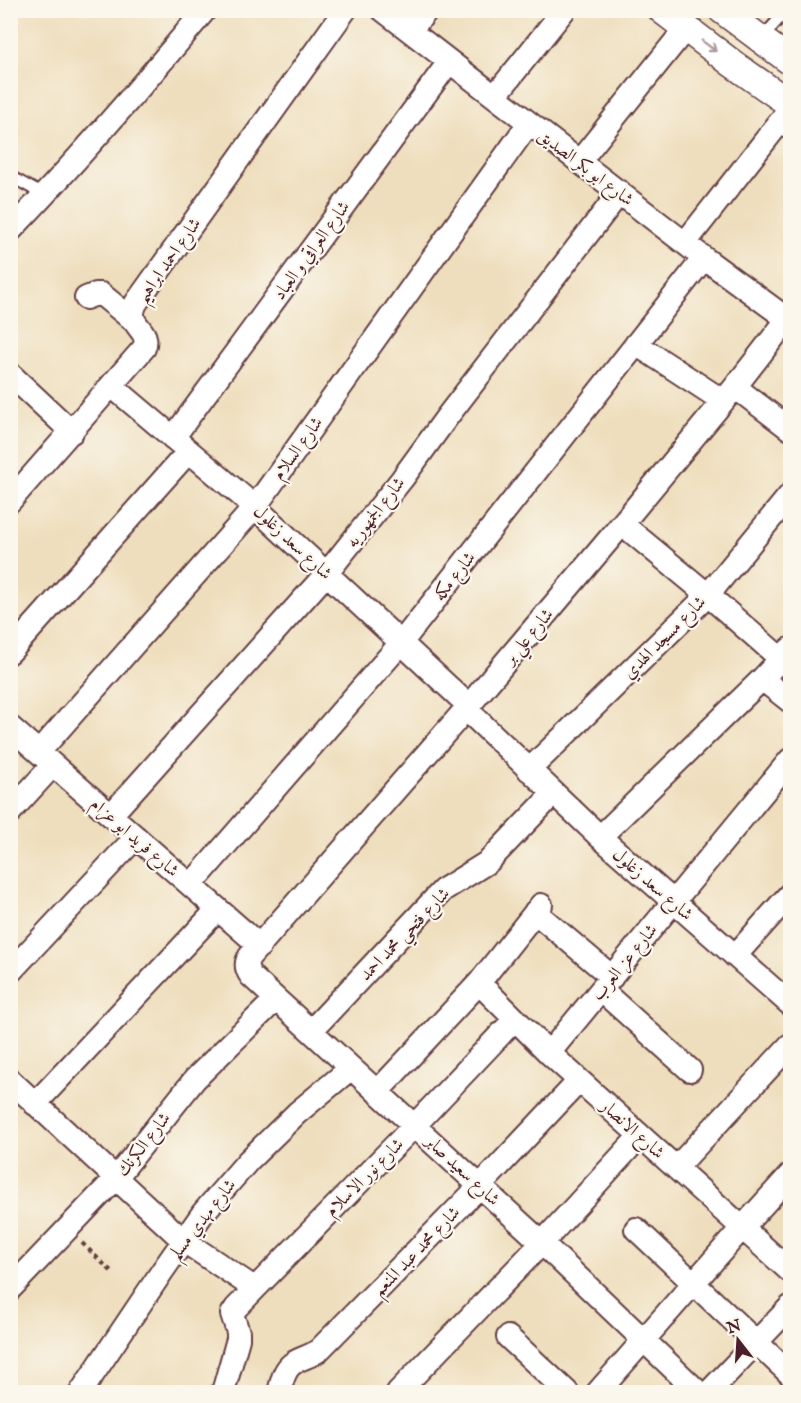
<svg xmlns="http://www.w3.org/2000/svg" width="801" height="1403" viewBox="0 0 801 1403" font-family="'IM FELL English',Amiri,serif">
  <style>
    .lines { fill: none; stroke-linecap: round; stroke-linejoin: round }
    .service-casing { stroke: #633c41; stroke-width: 14 }
    .minor-casing { stroke: #633c41; stroke-width: 26 }
    .tertiary-casing { stroke: #633c41; stroke-width: 30 }
    .path { stroke: #633c41; stroke-width: 4; stroke-dasharray: 4.5 4.5; stroke-linecap: butt }
    .service { stroke: #fff; stroke-width: 10 }
    .minor { stroke: #fff; stroke-width: 22 }
    .tertiary { stroke: #fff; stroke-width: 27 }
    .oneway { stroke: #ae9aa0 }
    .labels { text-anchor: middle; stroke-width: 4.5; stroke-linejoin: round; paint-order: stroke }
    .street-label { font-size: 18px; fill: #4a1f2b; stroke: #fbf7ec }
  </style>
  <rect width="100%" height="100%" fill="#fbf7ec"/>
  <filter id="ink" filterUnits="userSpaceOnUse"><feTurbulence type="fractalNoise" baseFrequency=".0167" numOctaves="2"/><feDisplacementMap in="SourceGraphic" scale="12" xChannelSelector="R" yChannelSelector="G"/><feConvolveMatrix kernelMatrix="1 2 1 2 8 2 1 2 1" color-interpolation-filters="sRGB"/></filter>
  <filter id="wash" filterUnits="userSpaceOnUse"><feTurbulence type="fractalNoise" baseFrequency=".008" numOctaves="4" result="noise"/><feDisplacementMap in="SourceGraphic" scale="24" xChannelSelector="R" yChannelSelector="G"/><feGaussianBlur stdDeviation="1.35" result="paint"/><feColorMatrix in="noise" values="0 0 0 0 0 0 0 0 0 0 0 0 0 0 0 0 0 1.4 0 .05"/><feComposite in="paint" operator="in"/></filter>
  <g filter="url(#wash)">
    <rect width="100%" height="100%" fill="#eedebd"/>
  </g>
  <g filter="url(#ink)">
    <g class="lines">
      <defs>
        <path id="service" d="M761,39L787,10
          M10,176L44,195"/>
        <path id="minor" d="M383,10L704,258L790,321
          M410,31L427,10
          M495,96L564,10
          M579,162L686,28
          M10,231C78,160 142,86 205,10
          M685,243L790,109
          M86,298L96,294H101L134,321
          M636,344L723,401
          M10,374L72,432
          M112,386L255,507L469,706
          M735,387L790,429
          M173,438L449,62
          M10,501L144,348C152,328 124,327 136,303L345,10
          M622,524L708,595L781,659
          M10,652L189,451
          M762,679L790,701
          M466,709L600,837L790,1004
          M10,727L260,946
          M39,752L255,507L529,123
          M529,770L708,595L790,495
          M10,812L53,765
          M111,815L327,573L402,479L447,417L620,192
          M600,837L762,679L790,649
          M191,885L401,643L704,258
          M535,912L612,977
          M735,956L790,894
          M10,972L136,837
          M479,983L549,1053L790,1271
          M601,990L690,1070
          M311,1031L443,890L488,862L554,793
          M549,1053L790,760
          M10,1080L184,1241L254,1288
          M377,1092L479,983L541,905
          M35,1104L218,909
          M676,1168L790,1045
          M636,1229L790,1374
          M10,1289L116,1178L195,1079L276,999
          M508,1337L567,1392
          M81,1392L163,1270L203,1213L248,1161L297,1113L351,1068
          M223,1392L238,1339V1332L232,1314L236,1308L415,1125L515,1019
          M279,1392C282,1383 283,1371 292,1364C300,1358 310,1357 319,1350L480,1186L579,1081
          M398,1392L542,1243L640,1136
          M598,1392L742,1228L790,1175
          M698,1392L542,1243L251,976C246,969 245,963 250,956L466,709L622,524L735,387L790,316
          M709,1392L790,1307"/>
        <path id="tertiary" d="M662,10L733,64L790,104
          M722,10L790,61"/>
      </defs>
      <use href="#service" class="service-casing"/>
      <use href="#minor" class="minor-casing"/>
      <use href="#tertiary" class="tertiary-casing"/>
      <path class="path" d="M82,1243L112,1272"/>
      <use href="#service" class="service"/>
      <use href="#minor" class="minor"/>
      <use href="#tertiary" class="tertiary"/>
    </g>
    <defs><path id="oneway-shaft" d="M-6 0H5M1.5-3L5.5 0L1.5 3" fill="none" stroke-width="1.6" stroke-linecap="round" stroke-linejoin="round" transform="scale(1.5)"/></defs>
    <use class="oneway" href="#oneway-shaft" transform="translate(709 46) rotate(37)"/>
  </g>
  <g class="labels">
    <g class="street-label">
      <text transform="translate(586 167) rotate(37)" y="6">شارع ابو بكر الصديق</text>
      <text transform="translate(311 250) rotate(-54)" y="6">شارع العراقي و العباد</text>
      <text transform="translate(168 260) rotate(-55)" y="6">شارع احمد ابراهيم</text>
      <text transform="translate(297 448) rotate(-54)" y="6">شارع السلام</text>
      <text transform="translate(375 512) rotate(-52)" y="6">شارع الجمهوريه</text>
      <text transform="translate(293 542) rotate(43)" y="6">شارع سعد زغلول</text>
      <text transform="translate(454 576) rotate(-52)" y="6">شارع مكه</text>
      <text transform="translate(528 636) rotate(-50)" y="6">شارع علي بر</text>
      <text transform="translate(664 637) rotate(-45)" y="6">شارع مسجد الهدي</text>
      <text transform="translate(135 837) rotate(41)" y="6">شارع فريد ابو عزام</text>
      <text transform="translate(653 884) rotate(41)" y="6">شارع سعد زغلول</text>
      <text transform="translate(404 934) rotate(-46)" y="6">شارع فتحي محمد احمد</text>
      <text transform="translate(624 962) rotate(-51)" y="6">شارع عز العرب</text>
      <text transform="translate(633 1129) rotate(42)" y="6">شارع الانصار</text>
      <text transform="translate(143 1144) rotate(-52)" y="6">شارع الكرنك</text>
      <text transform="translate(463 1170) rotate(43)" y="6">شارع سعيد صابر</text>
      <text transform="translate(364 1177) rotate(-45)" y="6">شارع نور الاسلام</text>
      <text transform="translate(202 1219) rotate(-52)" y="6">شارع مهدي مسلم</text>
      <text transform="translate(416 1251) rotate(-46)" y="6">شارع محمد عبد المنعم</text>
    </g>
  </g>
  <rect width="801" height="1403" fill="none" stroke="#fbf7ec" stroke-width="36"/>
  <g transform="translate(738 1340) rotate(343)" stroke="#fbf7ec" stroke-width="4.5" paint-order="stroke">
  <path d="M0-4.5L10 22L0 15L-10 22Z" fill="#4a1f2b"/>
  <text y="-9" font-size="16" font-weight="bold" text-anchor="middle" fill="#4a1f2b">N</text>
  </g>
</svg>
